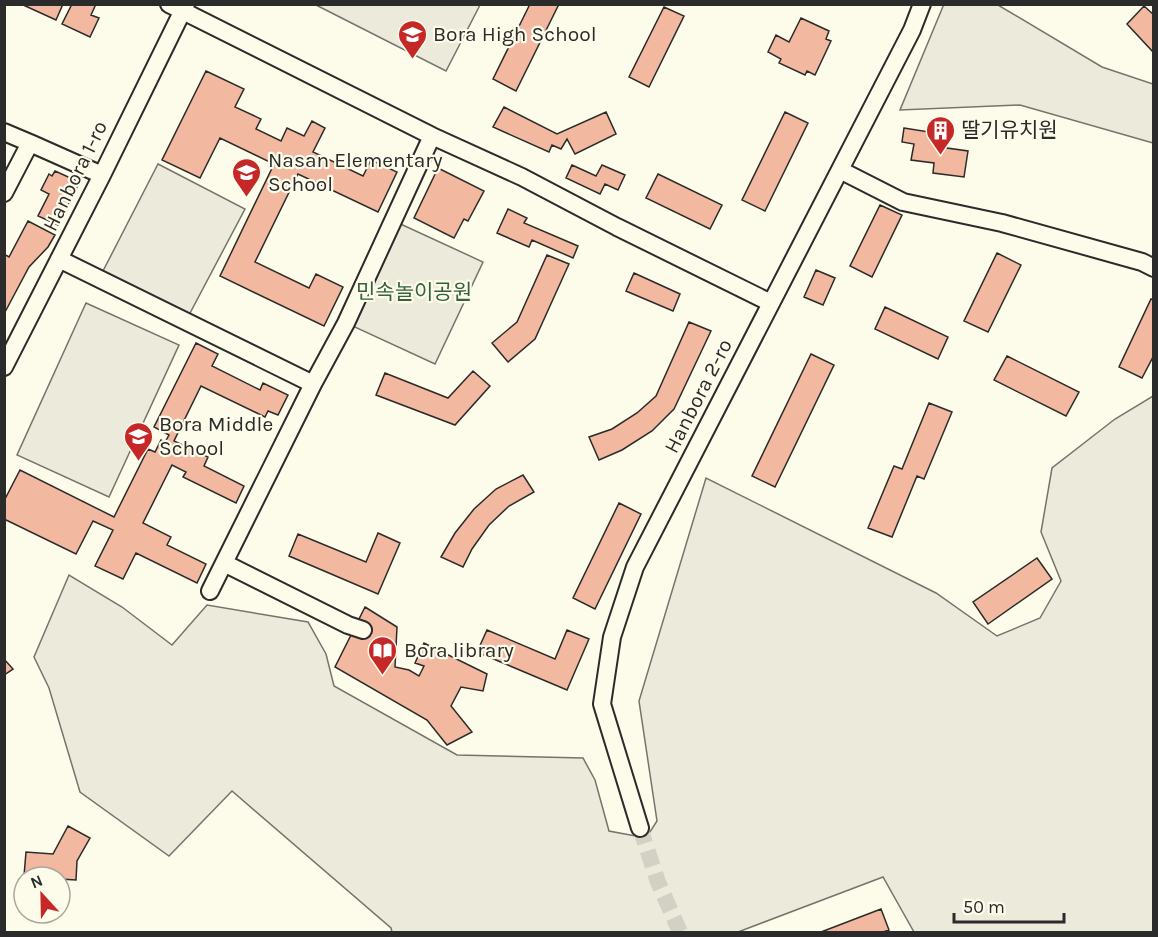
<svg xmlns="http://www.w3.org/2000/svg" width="1158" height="937" viewBox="0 0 1158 937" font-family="Karla,'Noto Sans KR',sans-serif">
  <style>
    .green { fill: #ecebdb; stroke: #74746e; stroke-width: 1.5 }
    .building { fill: #f2b8a0; stroke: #2b2b2b; stroke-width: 1.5 }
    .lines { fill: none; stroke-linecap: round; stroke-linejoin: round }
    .minor-tunnel { stroke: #d3d1c4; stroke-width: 16; stroke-dasharray: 16 8; stroke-linecap: butt }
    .minor-casing { stroke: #2b2b2b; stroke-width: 20 }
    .minor { stroke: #fdfbea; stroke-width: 16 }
    .labels { text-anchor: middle; stroke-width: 4.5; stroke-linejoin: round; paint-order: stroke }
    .poi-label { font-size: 21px; fill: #2b2b2b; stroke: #fdfbea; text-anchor: start }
    .street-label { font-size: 21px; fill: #2b2b2b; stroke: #fdfbea }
    .park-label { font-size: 21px; fill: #34623c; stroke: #fdfbea }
  </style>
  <rect width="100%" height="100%" fill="#fdfbea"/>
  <path class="green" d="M944,4L998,5L1102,67L1153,84V143L1020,105L900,110Z
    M316,5H480L446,71Z
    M158,164L245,209L189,315L103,271Z
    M394,221L483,262L435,364L346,323Z
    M86,303L179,345L109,497L17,455Z
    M1153,396V932H914L883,877L738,932H392L391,928L232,791L169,856L80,792L49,688L34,657L69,575L122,607L172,645L207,605L308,622L326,654L334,686L457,755L583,758L595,780L609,831L646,838L657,821L639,701L706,478L936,593L997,636L1040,618L1061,581L1041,532L1052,468L1115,419Z"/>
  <path class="building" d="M21,4H63L56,20Z
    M72,4H96L91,15L99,18L90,37L62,24Z
    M530,4H559L516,91L493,79Z
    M1144,6L1154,15V53L1127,24Z
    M664,7L684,16L649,87L629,77Z
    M801,18L829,31L826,39L831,41L815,75L807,71L805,75L779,63L781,59L768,52L776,35L789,42Z
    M206,71L244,89L235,107L261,119L256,129L281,141L287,128L304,136L312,121L325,128L313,152L363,176L371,160L397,172L378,212L298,174L255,262L309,288L316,274L343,287L324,326L220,276L274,164L220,138L200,178L162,160Z
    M504,107L557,134L606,112L616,134L575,154L567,139L561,149L552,145L549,152L493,127Z
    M785,112L808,123L765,211L742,200Z
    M904,128L942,134L940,147L968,151L964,177L933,173L934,163L911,160L914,144L902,142Z
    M572,165L596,176L602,165L625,175L618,190L605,184L600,194L566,178Z
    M438,168L484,191L468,221L464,219L454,238L414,218Z
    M55,171L75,180L77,187L58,225L38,216L49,194L41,190L49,174L52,176Z
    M658,174L722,205L710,229L646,198Z
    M880,205L902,215L872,277L850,266Z
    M508,209L527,218L524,223L578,246L573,258L532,240L529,247L497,233Z
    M28,221L55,235L48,247L29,267L4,314V254L9,257Z
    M997,253L1021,265L988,332L964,321Z
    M547,255L569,264L535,339L508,362L492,343L517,322Z
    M816,270L835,278L823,305L804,297Z
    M634,273L680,294L673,311L626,291Z
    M1151,299L1154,300V355L1142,378L1119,367Z
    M885,307L948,337L938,359L875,329Z
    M689,322L711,331L674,409L652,431L622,450L599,460L589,437L612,429L637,413L656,396Z
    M196,343L218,354L212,366L260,390L263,383L288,395L278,415L268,411L265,417L201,386L174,441L208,457L204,466L244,486L236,503L183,477L186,472L172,465L143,523L171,537L167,545L206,564L197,583L136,553L123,579L95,566L113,530L93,521L76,554L4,519V501L20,470L114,517L148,449L155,452L161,440L165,442L169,435L154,427Z
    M811,354L834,365L775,487L752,476Z
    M1007,356L1079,392L1066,416L994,380Z
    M473,371L490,386L455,425L376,395L385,373L448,398Z
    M929,403L952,412L924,479L917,476L892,537L868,528L894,466L902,469Z
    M523,475L534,492L509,506L489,525L472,549L463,567L441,557L455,533L474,509L496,489Z
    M619,503L641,514L595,609L573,598Z
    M378,533L400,543L378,594L289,556L298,534L366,562Z
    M1037,558L1052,579L988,624L973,602Z
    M365,607L397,627L395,667L409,670L419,676L424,666L415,663L424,643L487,674L483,691L461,687L451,706L472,732L447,745L427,720L335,667Z
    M487,630L555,659L567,630L589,639L567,690L477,652Z
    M4,659L13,669L4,675Z
    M68,826L90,838L77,861L76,880L60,879V877L24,876L26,852L53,854Z
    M881,909L889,930L883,932H821Z"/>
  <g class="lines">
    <path class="minor-tunnel" d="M640,828L658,882L680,932"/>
    <defs>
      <path id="minor" d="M169,4L432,136L522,177L617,227L771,303
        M4,132L30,143
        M840,170L903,202L1002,223L1142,262L1154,268
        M4,193L30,143L102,175
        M59,259L313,384L210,591
        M4,367L102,175L186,4
        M313,384L346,323L432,136
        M224,563L348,625L363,630
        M640,828L602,704L612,637L635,567L912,30L922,4"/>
    </defs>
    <use href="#minor" class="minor-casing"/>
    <use href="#minor" class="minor"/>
  </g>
  <defs>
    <symbol id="school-pin" viewBox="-11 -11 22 30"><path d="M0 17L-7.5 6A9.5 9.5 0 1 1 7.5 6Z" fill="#c62828" stroke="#fdfbea"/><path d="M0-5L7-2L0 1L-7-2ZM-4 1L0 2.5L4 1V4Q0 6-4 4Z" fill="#fff"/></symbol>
    <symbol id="building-pin" viewBox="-11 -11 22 30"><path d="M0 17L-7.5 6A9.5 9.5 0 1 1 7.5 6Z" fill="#c62828" stroke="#fdfbea"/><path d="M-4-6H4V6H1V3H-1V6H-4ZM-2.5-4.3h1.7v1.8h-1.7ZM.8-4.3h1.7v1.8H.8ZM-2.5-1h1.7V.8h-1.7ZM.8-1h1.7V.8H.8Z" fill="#fff"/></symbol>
    <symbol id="library-pin" viewBox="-11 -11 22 30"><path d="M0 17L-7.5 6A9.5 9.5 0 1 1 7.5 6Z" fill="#c62828" stroke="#fdfbea"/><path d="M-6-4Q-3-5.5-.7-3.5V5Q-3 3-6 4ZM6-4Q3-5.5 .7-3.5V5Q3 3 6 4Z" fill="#fff"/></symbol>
  </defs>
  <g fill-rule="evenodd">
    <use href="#school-pin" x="396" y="18" width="33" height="45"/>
    <use href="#building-pin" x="924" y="114" width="33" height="45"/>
    <use href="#school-pin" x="230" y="156" width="33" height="45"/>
    <use href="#school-pin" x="122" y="420" width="33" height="45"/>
    <use href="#library-pin" x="366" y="634" width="33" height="45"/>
  </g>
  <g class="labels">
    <g class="poi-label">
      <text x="433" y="41">Bora High School</text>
      <text x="961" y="137">딸기유치원</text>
      <text x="268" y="167">Nasan Elementary<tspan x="268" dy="24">School</tspan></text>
      <text x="159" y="431">Bora Middle<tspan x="159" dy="24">School</tspan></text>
      <text x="404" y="657">Bora library</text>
    </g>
    <g class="street-label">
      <text transform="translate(75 176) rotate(-64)" y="7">Hanbora 1-ro</text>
      <text transform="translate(698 396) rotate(-63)" y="7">Hanbora 2-ro</text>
    </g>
    <g class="park-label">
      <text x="414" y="299">민속놀이공원</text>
    </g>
  </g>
  <rect width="1158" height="937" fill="none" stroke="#2b2b2b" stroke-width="12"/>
  <g transform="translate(42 895) rotate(338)"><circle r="28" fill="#fdfbea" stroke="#a9a89e" stroke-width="1.5"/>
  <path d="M0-4.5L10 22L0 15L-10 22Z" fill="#c62828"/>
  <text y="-9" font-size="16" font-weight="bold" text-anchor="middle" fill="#2b2b2b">N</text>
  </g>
  <path d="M954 913v9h110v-9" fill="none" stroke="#2b2b2b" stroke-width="3"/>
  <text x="963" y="913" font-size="18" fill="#2b2b2b" stroke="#fdfbea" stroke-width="4.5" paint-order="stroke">50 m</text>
</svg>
